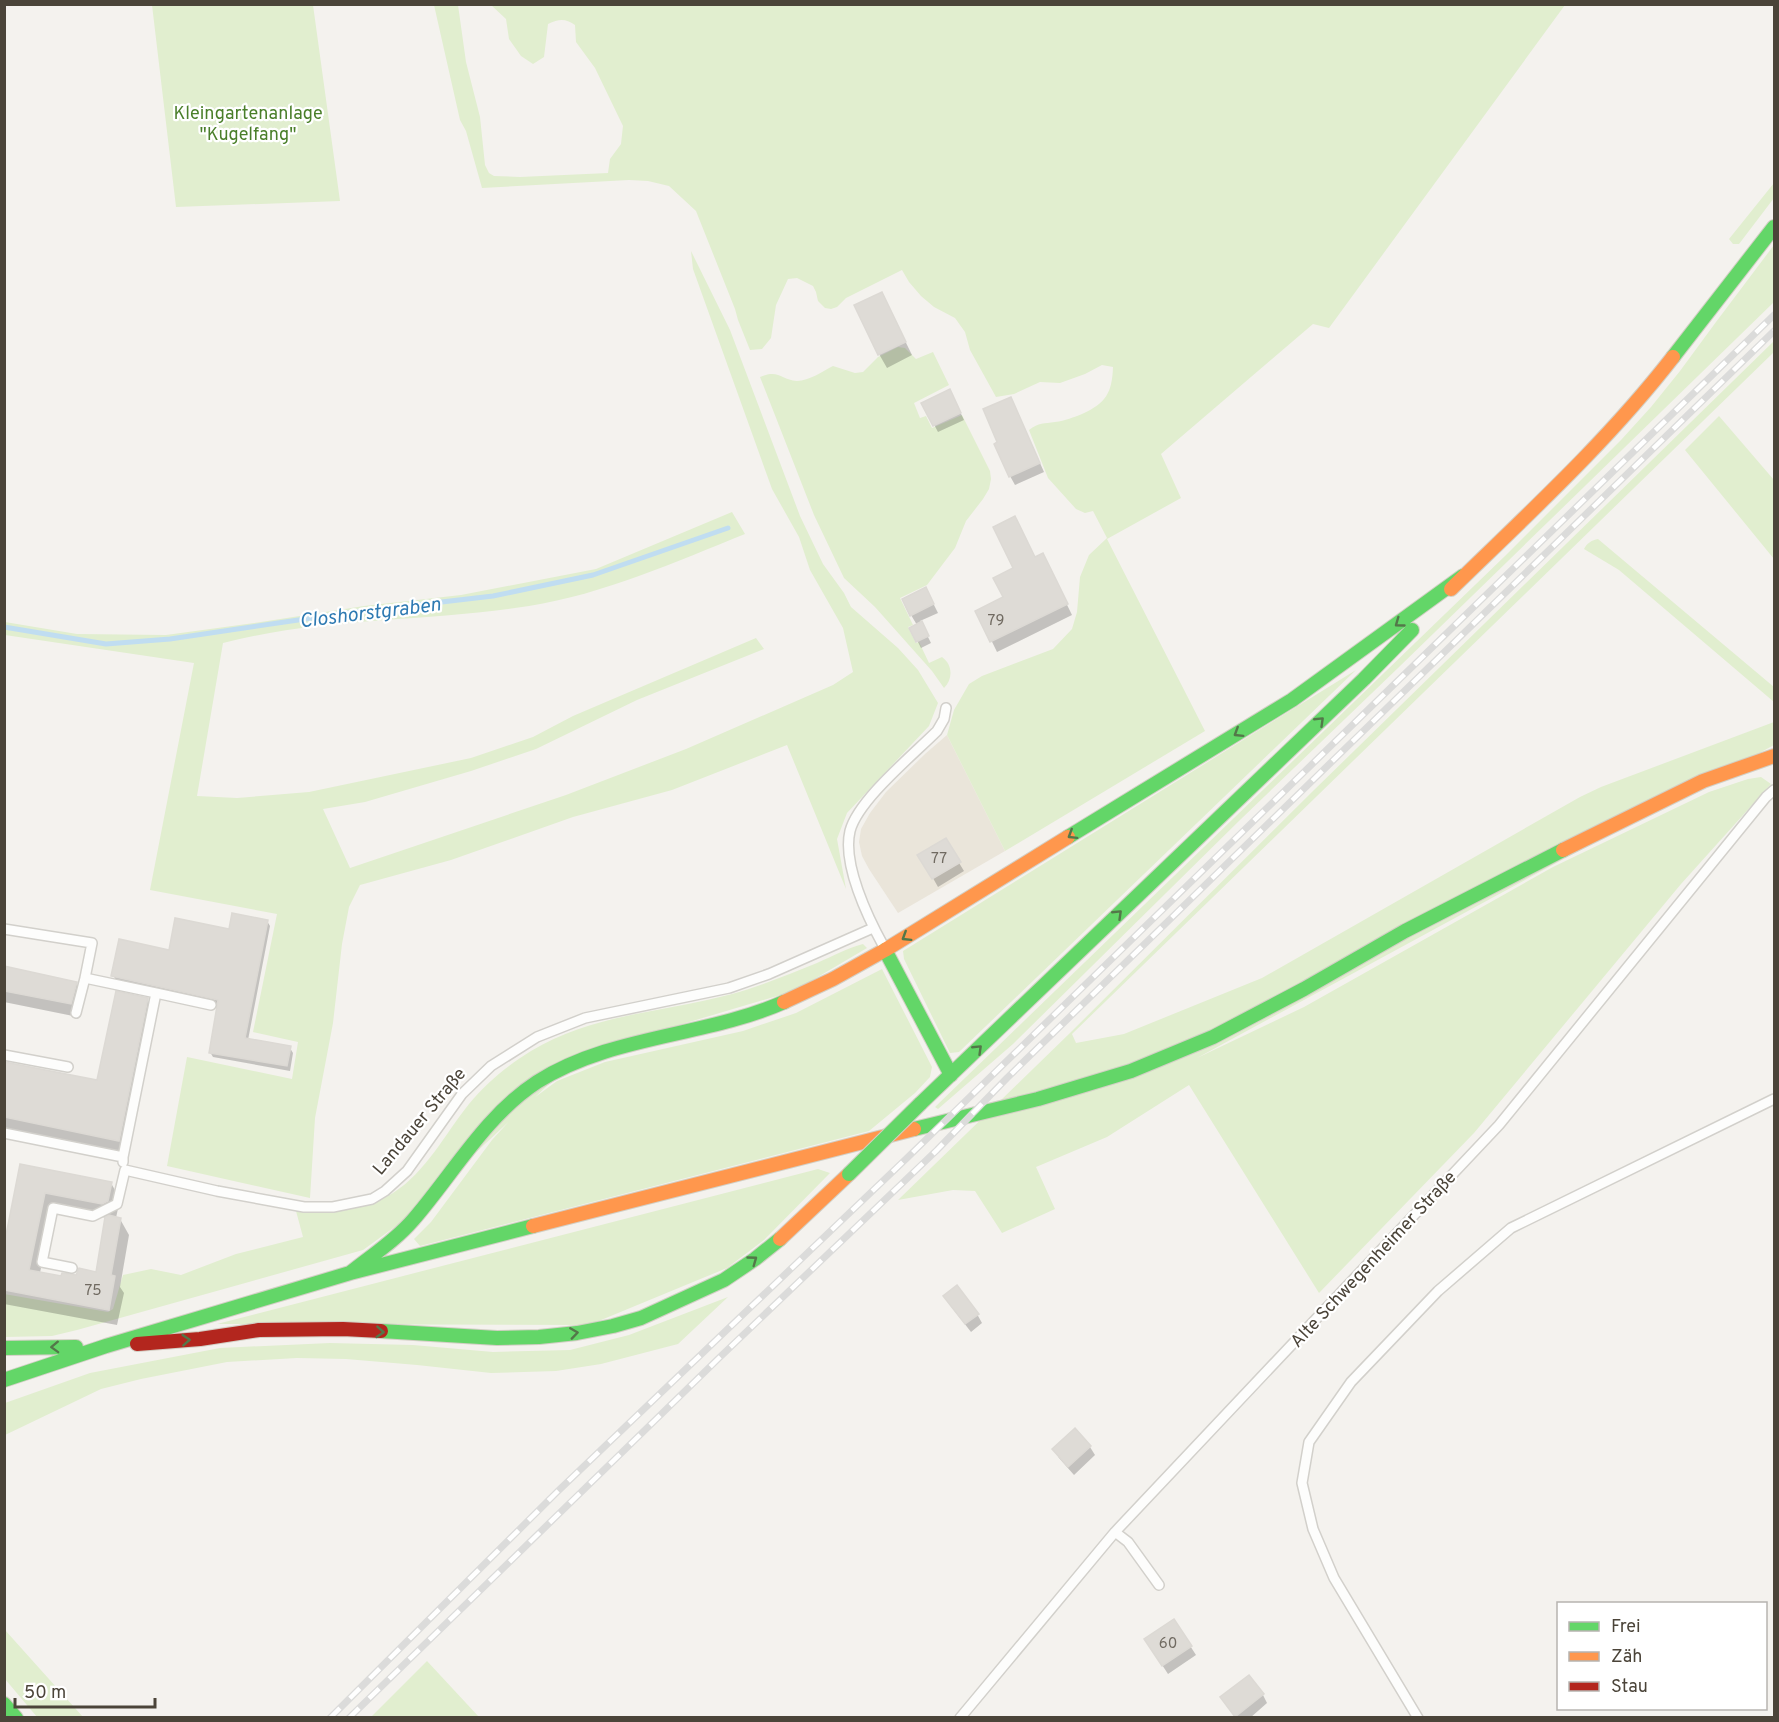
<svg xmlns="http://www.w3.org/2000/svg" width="1779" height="1722" viewBox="0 0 1779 1722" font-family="Overpass,sans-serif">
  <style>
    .education { fill: #eae5da }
    .green { fill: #e1eecf }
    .shadow { fill: #0003; fill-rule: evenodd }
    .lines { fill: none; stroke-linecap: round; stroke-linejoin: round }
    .stream { stroke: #c0ddf1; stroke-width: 5 }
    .building { fill: #dedbd6; stroke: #dcd9d4; stroke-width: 1.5 }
    .lane-casing { stroke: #d2d0cb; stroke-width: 12 }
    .fast-casing { stroke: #d3cfc5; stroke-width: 16 }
    .slow-casing { stroke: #d3cfc5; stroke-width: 16 }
    .jam-casing { stroke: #d3cfc5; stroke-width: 16 }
    .lane { stroke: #fdfdfc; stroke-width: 9 }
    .fast { stroke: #63d668; stroke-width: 14 }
    .slow { stroke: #ff974d; stroke-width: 14 }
    .jam { stroke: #b3261e; stroke-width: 14 }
    .rail-casing { stroke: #dbdbda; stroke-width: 7 }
    .rail { stroke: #fff; stroke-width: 4.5; stroke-dasharray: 14; stroke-linecap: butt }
    .fast-bridge-casing { stroke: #d3cfc5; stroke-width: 16; stroke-linecap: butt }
    .fast-bridge { stroke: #63d668; stroke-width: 14 }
    .oneway { stroke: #537749 }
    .labels { text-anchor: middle; stroke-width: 4.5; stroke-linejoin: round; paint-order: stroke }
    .number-label { font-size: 15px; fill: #706a61 }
    .park-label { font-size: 18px; fill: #4a7f2a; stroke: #fff }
    .street-label { font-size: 18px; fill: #4b4439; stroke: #fff }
    .water-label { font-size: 20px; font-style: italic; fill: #2e7ab2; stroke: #fff }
  </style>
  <rect width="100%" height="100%" fill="#f4f2ee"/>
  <path class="education" d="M947,735L1005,851L898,913L869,869L862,856L859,842L861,829L870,813L886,792L925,754Z"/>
  <path class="green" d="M152,5H313L340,201L176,207Z
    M434,5H458L466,62L480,117L485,165L489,173L494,176L520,177L608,173L610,159L621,144L623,126L595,68L576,42L575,25C565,18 559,19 548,24L544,57L533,64L521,56L509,39L506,19L491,5H1565L1329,328L1313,324L1161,454L1181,498L1107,539L1205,731L1005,851L947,735L954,710L969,684L982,676L1053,649L1072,629L1077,612L1080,577L1089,555L1107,538L1093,511L1085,513L1076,509L1048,478L1029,430C1039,422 1044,424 1055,422C1065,421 1074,417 1082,414C1106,403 1112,393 1113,367L1102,365L1085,374L1060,383L1040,382L1014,394L996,397L970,350L965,332L955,318L934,307L921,296L909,282L902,270L846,298L837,307L831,309L825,308L818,301L816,292L813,286L797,278L788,279L776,305L771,338L762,349L750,350L738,320L735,309L696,211L669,186L648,181L629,180L482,188L466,131L460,120Z
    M1774,183V198L1739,244H1733L1729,239Z
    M1774,245V302L1398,668L1241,819L1013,1044L938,1109L935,1107L1505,556L1621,440L1651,407L1680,371L1716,322Z
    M691,251L730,330L800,516L823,564L844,593L851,607L898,648L918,670L938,703L929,726L847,813L837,839L846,889L787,745L672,790L573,817L451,860L360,885L349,907L342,944L333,1023L315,1118L310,1198L167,1166L187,1057L292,1079L298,1042L253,1032L277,914L150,890L194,663L5,635V622L77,634L166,635L261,622L364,606L461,595L596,569L732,512L745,534C675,562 604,594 529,606C428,622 323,617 223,643L197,796L237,798L309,792L471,758L533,737L573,716L756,638L764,649L637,700L536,749L471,771L365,802L323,809L350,868L566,795L686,749L833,685L853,672L843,628L810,570L799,537L772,489L693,269Z
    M1774,341V352L1072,1034L1076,1043L1124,1034L1262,978L1580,797L1601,787L1774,722V745L1197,1058L1304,1007L1553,867L1709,792L1748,779L1761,777L1771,784L1681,884L1474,1133L1319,1293L1189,1085L1107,1137L1036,1167L1055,1209L1002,1233L975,1191L953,1190L898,1200L1071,1032L1313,791Z
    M898,347L905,348L916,359L933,352L949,385L914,403L920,418L926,416L932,428L962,415L990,471L991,479L989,489L983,499L966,521L955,548L927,585L900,598L913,625L908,627L916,643L919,642L929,663L942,657C953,665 953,679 944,688L932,671L875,607L844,578L814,515L760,377C779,369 781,380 797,381C809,381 823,371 833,366L855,373L863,372L878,357Z
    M1719,416L1774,480V559L1685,450Z
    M1598,539L1774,687V702L1619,570L1584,549C1587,543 1592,540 1598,539Z
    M1356,670L959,1052L950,1053L904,959L903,951Z
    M863,944L867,948L794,991L581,1054L403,1221L363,1250L77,1330L52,1336L5,1337L4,1294L108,1312L113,1309L123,1275L151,1269L181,1275L236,1254L303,1237L296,1211C328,1214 365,1211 393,1193C426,1172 445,1134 469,1104C486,1083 508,1065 531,1051C592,1014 665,1012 732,994C761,986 789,974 817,963C833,956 847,948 863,944Z
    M882,969L932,1067L930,1077L915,1093L869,1131L420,1246L414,1239L431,1222L492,1140L523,1106L557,1081L605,1062L743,1031L796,1013Z
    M818,1169L830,1173L764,1240L727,1268L589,1325L217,1324Z
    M728,1297L678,1344L601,1364L556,1371L491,1373L417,1365L346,1359L297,1358L227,1362L141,1379L101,1389L5,1435V1403L90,1373L220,1348L330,1343L413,1345L493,1352L570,1350L629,1335Z
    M5,1630L83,1717H37L5,1679Z
    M427,1661L479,1717H371Z"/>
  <path class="shadow" d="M882,294L912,355L887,368L879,354Z
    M953,397L964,420L938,432L923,404Z
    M1015,407L1044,472L1015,485L1010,476Z
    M1035,559L1048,566L1072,615L997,652L977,611L1005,598L1015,569Z
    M930,597L938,613L920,621L931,643L921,648L911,628L917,625L911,615Z
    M945,840L964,871L938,887L920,855Z
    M267,921L270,926L248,1040L290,1048L293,1053L290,1071L213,1057L210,1052L218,1004L116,980L113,975L170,951L231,931Z
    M4,968L76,983L84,996L78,1017L4,1002Z
    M147,999L155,1015L128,1156L4,1130V1064L98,1082Z
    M21,1165L111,1183L120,1199L116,1218L120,1219L129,1235L120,1287L124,1293L117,1325L4,1304V1253ZM53,1208L107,1218L97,1274L63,1278L40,1273Z
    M950,1305L977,1314L982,1323L971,1332Z
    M1075,1430L1090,1447L1095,1455L1074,1475L1059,1458L1054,1449Z
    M1174,1621L1196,1655L1168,1674L1151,1648Z
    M1263,1695L1267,1703L1250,1718H1236L1222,1698Z"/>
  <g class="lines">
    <path class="stream" d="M4,627L106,644L170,639L339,614L493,596L593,575L728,528"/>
  </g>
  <path class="building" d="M882,292L906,342L878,355L854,305Z
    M950,389L961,413L933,426L921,403Z
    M1011,397L1040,463L1009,477L994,444L997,442L983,409Z
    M1015,516L1035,557L1043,553L1068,604L990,642L975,611L1003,597L993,578L1013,568L993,527Z
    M926,587L934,604L910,616L902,599Z
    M922,621L929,636L916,642L909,628Z
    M946,838L961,862L932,879L917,855Z
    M232,913L268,920L245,1038L291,1046L287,1066L209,1053L218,1000L111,976L119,939L169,950L175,918L229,929Z
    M4,966L77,982L71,1004L4,991Z
    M116,991L148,998L119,1141L4,1117V1062L97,1080Z
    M20,1164L112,1182L108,1201L102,1204L45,1193L29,1270L61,1276L62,1273L76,1275L79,1268L96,1272L105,1217L109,1215L121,1218L111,1275L115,1276L109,1310L4,1290V1245Z
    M957,1285L979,1314L965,1324L943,1296Z
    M1075,1428L1091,1446L1068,1467L1052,1449Z
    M1174,1619L1192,1646L1162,1666L1144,1639Z
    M1249,1675L1264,1694L1235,1717L1220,1697Z"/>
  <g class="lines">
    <defs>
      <path id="lane" d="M4,929L92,943L85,978
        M884,947C868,918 842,864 850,831C858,800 913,755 937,731L944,719L946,708
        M76,1013L85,978L156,993
        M4,1055L68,1067
        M4,1133L123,1157V1162
        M123,1157L156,993L211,1005
        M72,1268L42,1262L53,1208L93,1216L117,1204L125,1170L217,1191L304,1207H333L372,1199L385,1191L407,1171L462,1094L491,1066L537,1037L585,1018L729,988L769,974L873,928
        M1115,1532L1128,1542L1159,1585
        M960,1718L1115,1532L1499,1125L1766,797L1774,790
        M1418,1718L1334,1578L1313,1529L1302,1483L1309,1442L1351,1382L1438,1291L1511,1228L1774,1099"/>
      <path id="fast" d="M1673,357L1774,227
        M1068,837L1292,700L1463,576
        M885,950L951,1075
        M920,1104L1364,679L1412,630
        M914,1129L1038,1099L1131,1071L1213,1037L1304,989L1405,931L1563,850
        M350,1273C371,1256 395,1241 413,1220C453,1174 485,1116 537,1082C611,1035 705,1037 784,1002
        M381,1331L497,1338L539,1337L577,1333L613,1326L641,1318L724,1280L755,1259L780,1239
        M4,1348L76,1347
        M4,1380L106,1346L350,1273L533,1226
        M4,1704L16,1718"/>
      <path id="slow" d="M1451,589C1528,514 1607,442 1673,357
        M1563,850L1703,781L1774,756
        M784,1002L833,979L885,950L1068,837
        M533,1226L914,1129
        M780,1239L849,1174"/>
      <path id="jam" d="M137,1344L200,1339L259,1330L343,1329L381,1331"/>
    </defs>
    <use href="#lane" class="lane-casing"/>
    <use href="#fast" class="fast-casing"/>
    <use href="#slow" class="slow-casing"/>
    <use href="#jam" class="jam-casing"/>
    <use href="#lane" class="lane"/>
    <use href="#fast" class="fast"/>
    <use href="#slow" class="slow"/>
    <use href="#jam" class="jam"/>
    <defs>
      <path id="rail" d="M330,1718L558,1491L907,1158L1774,315
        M349,1718L720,1357L937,1150L1007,1078L1774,331"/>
    </defs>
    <use href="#rail" class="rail-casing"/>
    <use href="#rail" class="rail"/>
    <defs>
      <path id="fast-bridge" d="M849,1174L920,1104"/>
    </defs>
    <use href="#fast-bridge" class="fast-bridge-casing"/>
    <use href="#fast-bridge" class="fast-bridge"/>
  </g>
  <defs><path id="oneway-chevron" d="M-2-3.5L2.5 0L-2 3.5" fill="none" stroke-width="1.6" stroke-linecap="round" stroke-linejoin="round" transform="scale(1.5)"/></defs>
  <g class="oneway">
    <use href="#oneway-chevron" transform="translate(1399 623) rotate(144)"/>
    <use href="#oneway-chevron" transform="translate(1320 721) rotate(-44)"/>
    <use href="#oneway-chevron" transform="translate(1238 733) rotate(148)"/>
    <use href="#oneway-chevron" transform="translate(1072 835) rotate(148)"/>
    <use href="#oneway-chevron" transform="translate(1118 914) rotate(-44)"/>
    <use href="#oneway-chevron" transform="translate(906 937) rotate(148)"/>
    <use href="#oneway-chevron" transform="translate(978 1049) rotate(-44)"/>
    <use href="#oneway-chevron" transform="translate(753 1260) rotate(-36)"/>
    <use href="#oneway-chevron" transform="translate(380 1332) rotate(4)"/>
    <use href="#oneway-chevron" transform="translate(574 1333) rotate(-8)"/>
    <use href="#oneway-chevron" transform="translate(186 1340) rotate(-4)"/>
    <use href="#oneway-chevron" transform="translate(55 1347) rotate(178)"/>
  </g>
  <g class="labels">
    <g class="number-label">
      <text x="996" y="625">79</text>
      <text x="939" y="863">77</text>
      <text x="93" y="1295">75</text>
      <text x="1168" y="1648">60</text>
    </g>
    <g class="park-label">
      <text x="248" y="119">Kleingartenanlage<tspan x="248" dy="21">"Kugelfang"</tspan></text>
    </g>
    <g class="street-label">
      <text transform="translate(419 1121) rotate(-50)" y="6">Landauer Straße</text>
      <text transform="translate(1373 1259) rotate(-47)" y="6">Alte Schwegenheimer Straße</text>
    </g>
    <g class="water-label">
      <text transform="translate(370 612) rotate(-7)" y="7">Closhorstgraben</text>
    </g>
  </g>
  <rect width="1779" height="1722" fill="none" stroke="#4b4439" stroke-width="12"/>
  <rect x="1557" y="1602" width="210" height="108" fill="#ffffff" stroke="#b7b4b0" stroke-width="1.5"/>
  <rect x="1569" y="1622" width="30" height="9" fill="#63d668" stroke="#b7b4b0" stroke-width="1.5"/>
  <text x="1611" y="1632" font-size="18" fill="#4b4439">Frei</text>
  <rect x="1569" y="1652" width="30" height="9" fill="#ff974d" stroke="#b7b4b0" stroke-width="1.5"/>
  <text x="1611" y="1662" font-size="18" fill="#4b4439">Zäh</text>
  <rect x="1569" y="1682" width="30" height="9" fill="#b3261e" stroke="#b7b4b0" stroke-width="1.5"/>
  <text x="1611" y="1692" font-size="18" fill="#4b4439">Stau</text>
  <path d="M15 1698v9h140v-9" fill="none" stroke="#4b4439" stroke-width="3"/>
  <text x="24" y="1698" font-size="18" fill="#4b4439" stroke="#ffffff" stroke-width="4.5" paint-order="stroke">50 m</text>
</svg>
